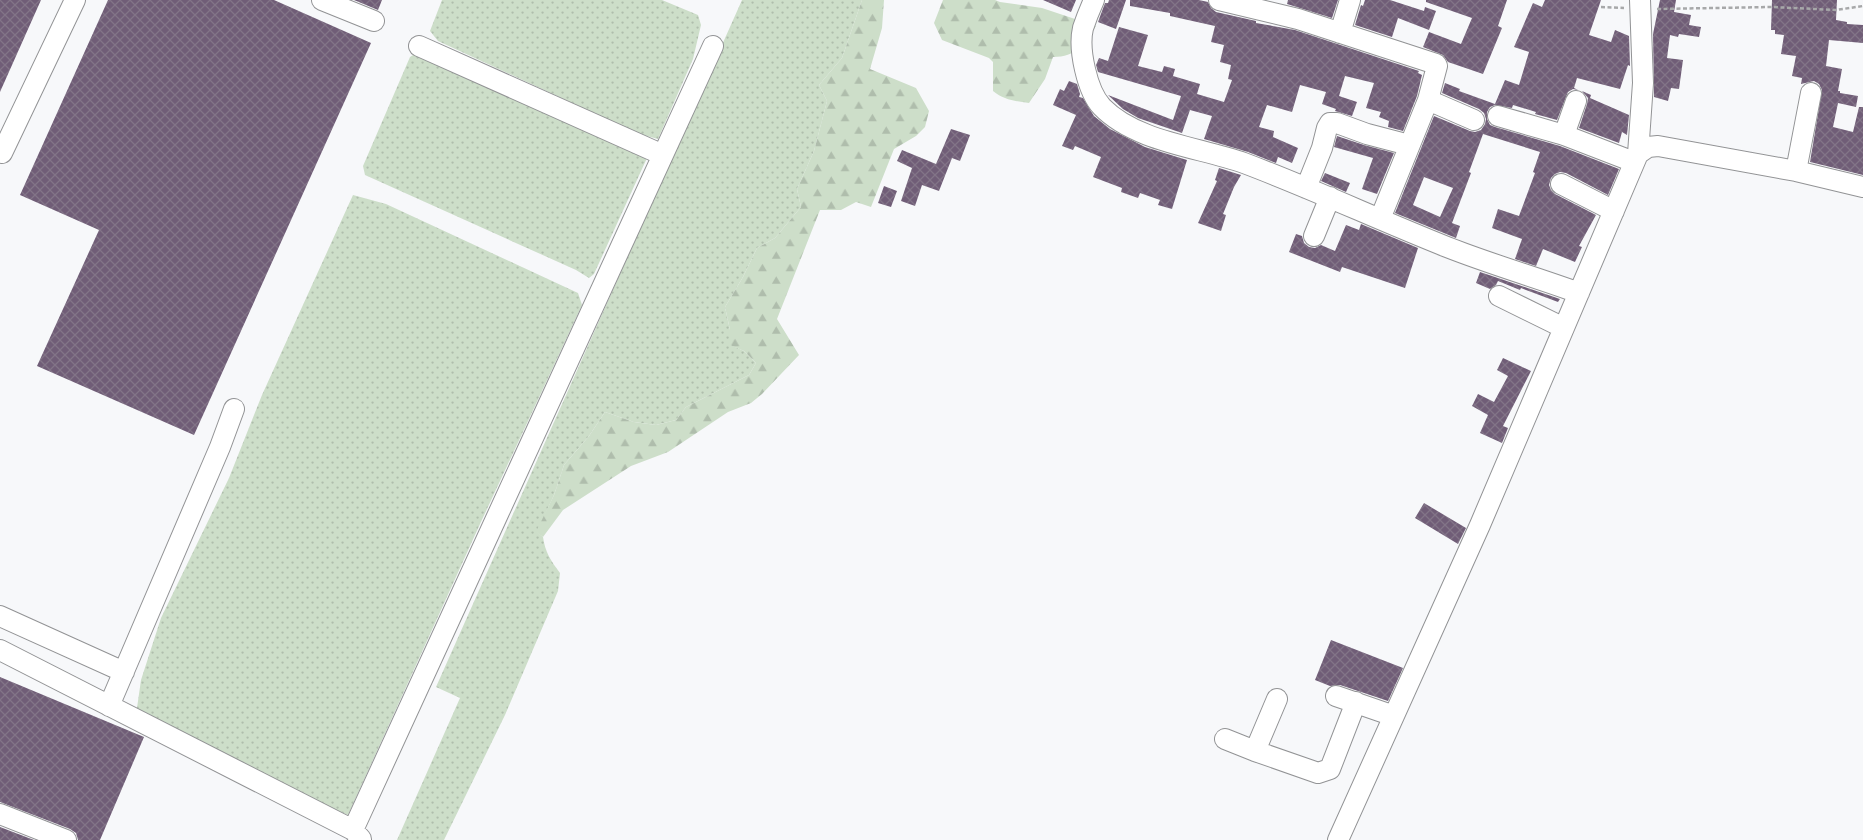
<svg xmlns="http://www.w3.org/2000/svg" width="1863" height="840" viewBox="0 0 1863 840" font-family="Ubuntu,sans-serif">
  <style>
    .grass { fill: url(#grass-dots) }
    .forest { fill: url(#forest-firs) }
    .building { fill: url(#building-cross-hatch); fill-rule: evenodd }
    .lines { fill: none; stroke-linecap: round; stroke-linejoin: round }
    .minor-casing { stroke: #929395; stroke-width: 22 }
    .path { stroke: #a7a8a9; stroke-width: 2.5; stroke-dasharray: 4 2.5; stroke-linecap: butt }
    .minor { stroke: #fff; stroke-width: 20 }
  </style>
  <defs>
    <pattern id="grass-dots" width="8" height="8" patternUnits="userSpaceOnUse" patternTransform="scale(1.25)"><rect width="8" height="8" fill="#cddec9"/><path d="M2 2h.1M6 6h.1" fill="none" stroke="#afbdac" stroke-width="1.8" stroke-linecap="round"/></pattern>
    <pattern id="forest-firs" width="22" height="20" patternUnits="userSpaceOnUse" patternTransform="scale(1.25)"><rect width="22" height="20" fill="#cddec9"/><path d="M5 1l3.5 6h-7zM16 11l3.5 6h-7z" fill="#afbdac"/></pattern>
    <pattern id="building-cross-hatch" width="8" height="8" patternUnits="userSpaceOnUse" patternTransform="scale(1.25)"><rect width="8" height="8" fill="#705d77"/><path d="M0 0l8 8M0 8l8-8" fill="none" stroke="#827487"/></pattern>
  </defs>
  <rect width="100%" height="100%" fill="#f7f8fa"/>
  <path class="grass" d="M442,0H662L698,15L701,25L693,59L658,139L628,131L581,107L438,41L430,31Z
    M742,0H862L842,58L819,85L827,101L814,151L797,189L801,207L775,238L757,248L743,277L725,307L730,330L731,345L744,351L756,363L749,375L686,407L676,420L656,425L634,422L605,412L589,436L564,465L554,495L537,532L543,537C545,552 551,561 560,573L558,591L505,715L444,840H397L460,698L436,687Z
    M416,53L647,158L594,274L589,278L576,270L365,175L363,166L410,57Z
    M353,195L386,204L578,293L582,305L480,524L348,815L294,792L155,720L137,708L141,680L161,618L229,478L262,395Z"/>
  <path class="forest" d="M862,0H884L882,28L870,69L916,88L929,111L925,127L916,136L894,149L871,207L856,202L841,210H820L777,319L799,355L762,394L751,403L728,412L668,452L631,466L563,510L543,537L536,532L554,495L564,465L589,436L605,412L634,422L656,425L676,420L686,407L749,375L756,363L744,351L730,345V330L725,307L743,277L757,248L775,238L801,207L797,189L814,151L827,101L819,85L842,58Z
    M943,0H995L1000,2L1042,8L1096,26C1085,44 1076,57 1053,57L1045,79L1029,103C1015,101 1004,100 993,91V62L989,58L942,40L934,23Z"/>
  <path class="building" d="M0,0H41L0,92Z
    M108,0H274L371,43L194,435L37,366L99,230L20,195Z
    M354,0H382L378,10Z
    M1043,0H1076L1071,12Z
    M1109,0H1126L1116,29L1098,22L1105,3H1108Z
    M1130,0H1199L1208,2L1211,8L1216,12L1256,21V23L1295,30L1419,71L1418,73L1422,75L1417,96L1403,131L1388,127L1389,121L1379,117L1381,112L1366,108L1374,83L1345,76L1339,96L1357,102L1352,116L1335,111L1336,109L1322,104L1326,92L1300,85L1292,112L1267,105L1259,127L1274,131L1273,137L1298,148L1292,163L1278,157L1276,163L1248,152L1204,139L1212,116L1190,110L1182,133L1138,118L1123,109L1108,95L1173,120L1181,96L1098,72L1096,65L1099,58L1108,61L1119,27L1148,35L1138,66L1162,72L1164,66L1175,69L1173,76L1200,84L1197,94L1224,102L1232,80L1228,79L1231,65L1220,62L1224,45L1211,42L1215,26L1170,16V13L1130,6Z
    M1288,0H1338L1332,18L1287,4Z
    M1365,0H1390L1424,11L1425,7L1436,11L1429,30L1398,18L1392,37L1355,25L1361,5L1363,6Z
    M1426,0H1507L1498,26L1502,28L1483,74L1448,62L1443,55L1423,47L1429,32L1461,44L1472,18L1426,2Z
    M1545,0H1601L1589,35L1611,42L1615,30L1629,36L1630,66L1628,65L1620,89L1577,78L1574,88L1578,90L1573,89L1568,92L1557,120L1535,114L1536,112L1513,105L1512,108L1495,105L1490,107L1487,112V119L1490,125L1495,127L1560,146L1619,169L1608,195L1566,173L1560,172L1555,174L1551,178L1549,185L1551,190L1555,194L1596,215L1579,246L1582,247L1575,262L1543,249L1536,266L1515,259L1522,239L1492,228L1498,209L1519,216L1535,173L1533,172L1540,152L1483,134L1469,172L1471,173L1452,223L1460,226L1456,238L1395,213L1434,116L1470,131L1475,132L1481,130L1485,124L1486,119L1484,113L1479,109L1442,93L1445,83L1460,89L1459,91L1495,104L1505,80L1519,85L1529,52L1514,47L1533,3L1542,7ZM1424,177L1453,188L1440,217L1413,205Z
    M1660,0H1676L1674,12L1691,15L1689,25L1701,27L1699,37L1679,34L1678,37L1670,35L1667,58L1683,60L1679,89L1671,88L1668,101L1654,97L1653,34Z
    M1772,0H1837L1836,20L1847,22V24L1863,25V43L1829,40L1826,66L1842,69L1838,91H1840V93L1858,96L1856,107L1838,103L1833,127L1853,132L1859,107H1863V175L1810,162L1822,90L1819,84L1814,81L1801,84L1802,78L1792,76L1796,56L1781,54L1784,35L1775,34V30H1771Z
    M1069,81L1077,84L1080,94L1079,97L1083,98L1094,116L1110,129L1145,147L1187,160L1172,209L1158,205L1160,200L1140,193L1138,198L1121,192L1122,188L1093,177L1101,157L1075,146L1073,150L1062,146L1076,115L1053,105L1060,89L1064,91Z
    M1582,91L1591,95L1590,98L1629,115L1627,135L1622,132L1619,143L1579,128L1587,104L1588,98Z
    M951,129L970,135L960,161L952,158L939,191L922,185L915,206L901,201L912,168L897,161L902,150L936,164Z
    M1337,136L1364,145L1394,153L1377,194L1362,189L1373,158L1334,147Z
    M1219,168L1241,175L1234,187L1223,214L1226,215L1221,231L1198,223L1217,181L1215,180Z
    M1325,173L1350,183L1346,192L1321,181Z
    M884,186L897,191L891,207L878,203Z
    M1361,224L1418,248L1405,288L1342,267L1340,272L1289,252L1296,234L1302,236L1304,243L1309,247L1315,248L1321,245L1335,251L1346,225L1359,230Z
    M1480,272L1492,276L1560,299L1558,302L1521,288L1520,290L1498,281L1496,285L1490,289L1476,283Z
    M1503,358L1531,371L1503,426L1508,428L1502,443L1480,433L1488,415L1472,406L1478,394L1494,402L1508,376L1497,370Z
    M1424,503L1466,528L1458,544L1415,518Z
    M1331,640L1403,668L1388,701L1340,685L1330,686L1315,680Z
    M0,677L144,737L100,840H78L76,833L70,829L0,802Z
    M0,827L34,840H0Z"/>
  <g class="lines">
    <defs>
      <path id="minor" d="M322,0L374,21
        M1094,0C1090,9 1086,19 1083,28C1078,49 1087,91 1102,107C1136,142 1199,147 1244,163C1313,189 1379,220 1447,247C1490,264 1535,277 1579,293
        M1219,0L1298,19L1436,64L1437,66L1428,100L1380,219
        M1340,33L1350,0
        M419,46L663,155
        M1428,100L1474,120
        M1498,116L1564,135L1634,162
        M1564,135L1576,101
        M2,153L75,0
        M1638,154L1643,83L1640,0
        M1796,171L1811,93
        M1561,184L1614,211
        M1306,188L1322,148L1327,128L1330,123H1337L1367,134L1409,145
        M1314,236L1330,197
        M1499,296L1564,328
        M0,616L124,672
        M0,650L353,830L361,839
        M1336,696L1394,716
        M1277,699L1255,751L1318,773L1330,769L1356,702
        M109,706L220,447L234,409
        M1225,739L1255,751
        M0,814L66,840
        M353,830L713,46
        M1338,840L1480,525L1638,154L1648,147L1658,146L1796,171L1863,187"/>
    </defs>
    <use href="#minor" class="minor-casing"/>
    <path class="path" d="M1601,7L1624,8
      M1657,9L1772,7L1836,10L1863,6"/>
    <use href="#minor" class="minor"/>
  </g>
</svg>
